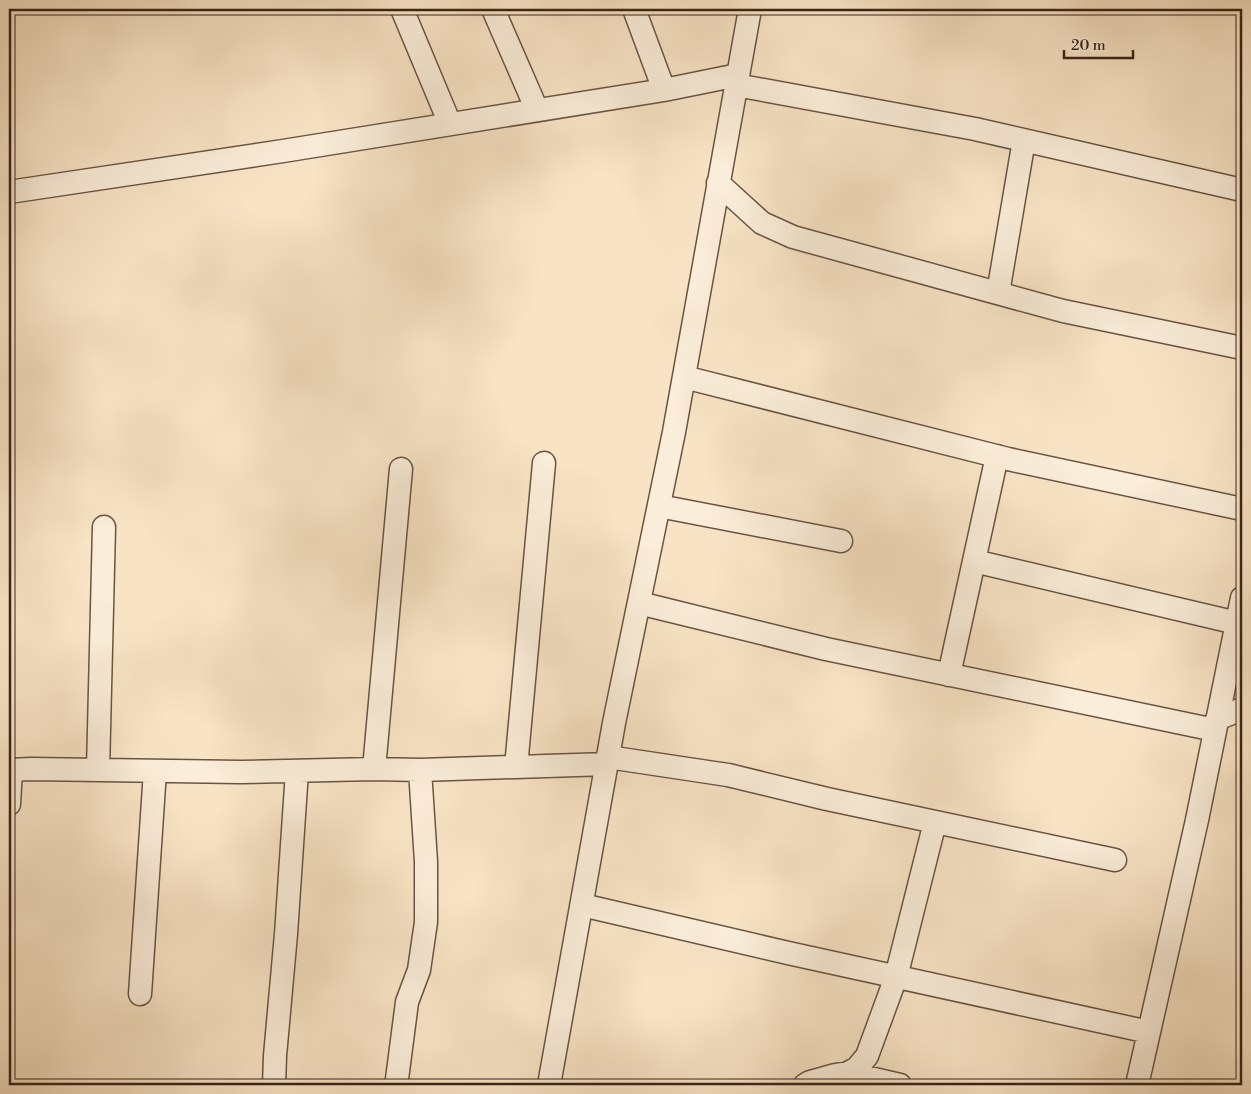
<svg xmlns="http://www.w3.org/2000/svg" width="1251" height="1094" viewBox="0 0 1251 1094" font-family="'Libre Bodoni',serif">
  <style>
    .lines { fill: none; stroke-linecap: round; stroke-linejoin: round }
    .minor-casing { stroke: #695443; stroke-width: 25 }
    .minor { stroke: #faedd9; stroke-width: 22 }
  </style>
  <rect width="100%" height="100%" fill="#f8e4c5"/>
  <filter id="stains"><feTurbulence type="fractalNoise" baseFrequency=".004" numOctaves="4"/><feColorMatrix values="0 0 0 0 .2 0 0 0 0 .09 0 0 0 0 .02 0 0 0 .5 -.17"/></filter>
  <radialGradient id="worn" r=".72"><stop offset=".6" stop-color="#630" stop-opacity="0"/><stop offset="1" stop-color="#630" stop-opacity=".3"/></radialGradient>
  <g class="lines">
    <defs>
      <path id="minor" d="M402,9L450,124
        M493,9L537,110
        M634,9L664,90
        M736,85L975,129L1242,190
        M718,183L762,223L793,237L1063,311L1242,348
        M9,192L283,151L664,90L738,75
        M998,293L1024,140
        M684,377L1008,459L1242,509
        M659,506L841,541
        M974,561L1237,623
        M639,603L826,649L1215,730
        M949,675L997,456
        M1217,719L1242,709
        M608,757L728,775L827,799L1115,860
        M516,767L544,463
        M374,769L401,469
        M9,770L31,769L241,772L374,769L420,770L607,764
        M98,770L104,527
        M9,804L11,770
        M582,905L788,953L1149,1032
        M140,994L155,771
        M848,1073L900,1085
        M397,1079L407,1002L419,970L426,922V862L420,770
        M274,1085L275,1056L286,934L297,771
        M549,1085L614,723L674,432L750,9
        M805,1085L810,1082L835,1075L848,1073L857,1068L867,1056L896,977L935,822
        M1137,1085L1197,820L1242,598"/>
    </defs>
    <use href="#minor" class="minor-casing"/>
    <use href="#minor" class="minor"/>
  </g>
  <rect width="1251" height="1094" fill="none" stroke="#f8e4c5" stroke-width="30"/>
  <rect x="10" y="10" width="1231" height="1074" fill="none" stroke="#392418" stroke-width="2.5"/>
  <rect x="15" y="15" width="1221" height="1064" fill="none" stroke="#392418"/>
  <path d="M1064 50v8h69v-8" fill="none" stroke="#392418" stroke-width="2.5"/>
  <text x="1071" y="50" font-size="15" fill="#392418" stroke="#faedd9" stroke-width="4" paint-order="stroke">20 m</text>
  <rect width="100%" height="100%" filter="url(#stains)"/>
  <rect width="100%" height="100%" fill="url(#worn)"/>
</svg>
